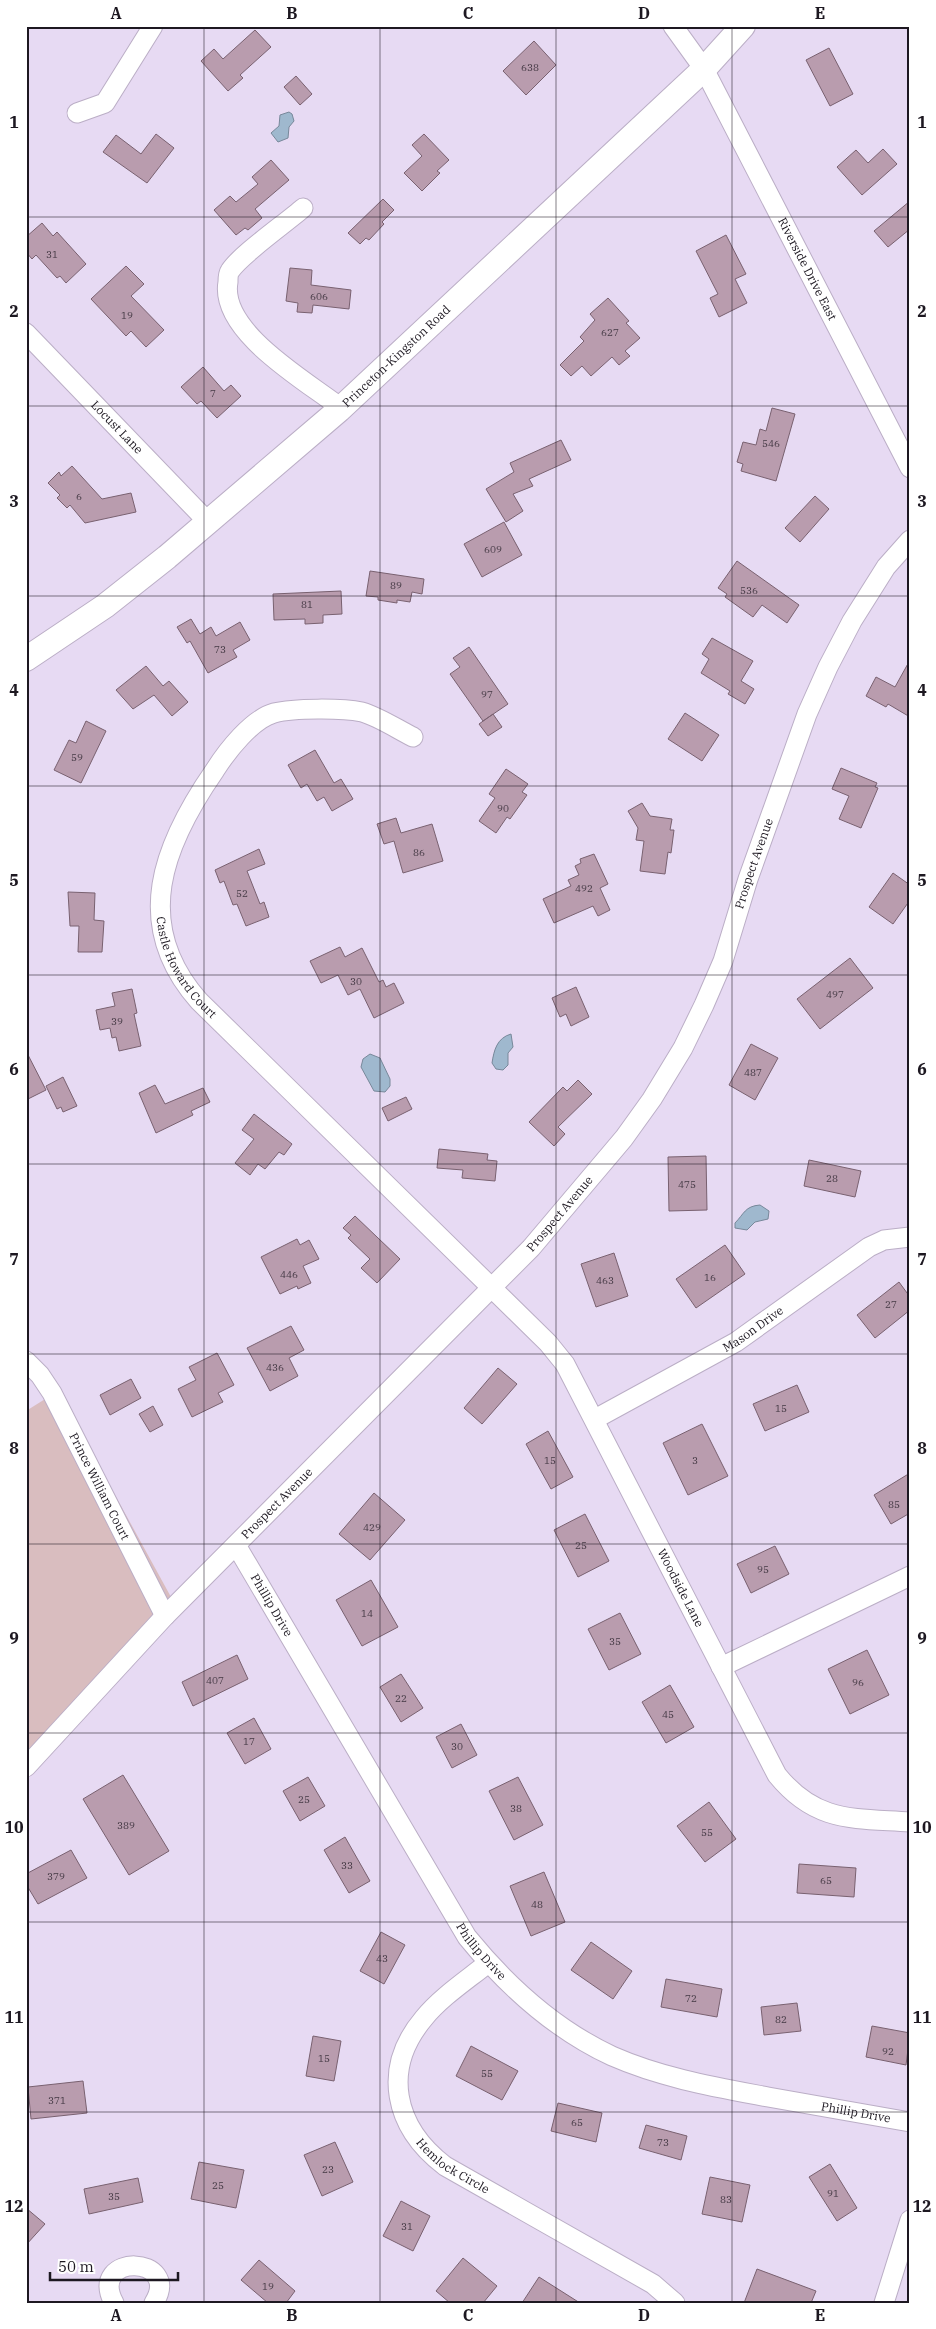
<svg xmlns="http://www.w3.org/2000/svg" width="936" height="2329" viewBox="0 0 936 2329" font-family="'IBM Plex Serif',serif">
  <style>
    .green { fill: #d9bdbf }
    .water { fill: #9fb8ce; stroke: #78889a }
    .building { fill: #b99cae; stroke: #796170 }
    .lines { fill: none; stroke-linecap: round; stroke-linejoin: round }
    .minor-casing { stroke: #bbaec6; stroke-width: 21 }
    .major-casing { stroke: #bbaec6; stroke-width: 26 }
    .minor { stroke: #fff; stroke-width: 19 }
    .major { stroke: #fff; stroke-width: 24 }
    .grid { fill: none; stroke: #1d1821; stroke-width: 1; stroke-opacity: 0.55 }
    .labels { text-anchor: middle; stroke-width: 4; stroke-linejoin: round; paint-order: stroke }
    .number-label { font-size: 10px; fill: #443944 }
    .street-label { font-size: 12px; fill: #1d1821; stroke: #fff }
    .neatline { fill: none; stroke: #1d1821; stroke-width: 2 }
    .grid-label { font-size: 16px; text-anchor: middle; font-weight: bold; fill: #1d1821 }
  </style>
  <rect width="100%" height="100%" fill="#e7daf3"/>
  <path class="green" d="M58,1391L177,1608L26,1775V1411Z"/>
  <path class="water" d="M289,112L292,114L294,121L289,127L288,138L278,142L271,133L279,126L280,115Z
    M511,1034L513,1047L508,1053V1065L503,1070L496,1069L492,1063C494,1050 497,1038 511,1034Z
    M370,1054L380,1058L390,1079V1086L385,1092L374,1091L361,1067L363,1059Z
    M760,1205L769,1211L768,1219L755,1222L747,1230L735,1228V1223C744,1214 745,1206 760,1205Z"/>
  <path class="building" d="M255,30L271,47L240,75L243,78L228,91L201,61L214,49L223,59Z
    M534,41L556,65L526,95L503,71Z
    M829,48L853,94L830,106L806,60Z
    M296,76L312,94L300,105L284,87Z
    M156,134L174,148L147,183L103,152L116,135L141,154Z
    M424,134L449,160L437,171L440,173L422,191L404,173L422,156L412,145Z
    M883,149L897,164L862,195L837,167L856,150L868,163Z
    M271,160L289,180L255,209L262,218L248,230L245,228L236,235L214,210L230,196L236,202L258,184L252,177Z
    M383,199L394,210L382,222L384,224L369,240L366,238L360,244L348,233Z
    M910,201V229L888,247L874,231Z
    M42,223L53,236L57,232L86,264L66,283L60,276L57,278L36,255L32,259L26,252V237Z
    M726,235L746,274L735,279L747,303L719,317L710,298L718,294L696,251Z
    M126,266L144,284L131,296L164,330L146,347L131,331L126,336L91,299Z
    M290,268L312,270L311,285L351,290L349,309L313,305L312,313L297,312L298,303L286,301Z
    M608,298L629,321L626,323L640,338L625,351L630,356L619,365L612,357L591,376L582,366L571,376L560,365L584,341L580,337L595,320L590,314Z
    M203,367L224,391L231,385L241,396L217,418L201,401L197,404L181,387Z
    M772,408L795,414L776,481L741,471L743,464L737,462L743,442L756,445L760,429L766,431Z
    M561,440L571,460L529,479L533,486L513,494L523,511L506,522L486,489L514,472L510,463Z
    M72,466L102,499L131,493L136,512L85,523L70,505L67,508L57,498L60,495L48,483L59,472L61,476Z
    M815,496L829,509L800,542L785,528Z
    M504,522L522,555L482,577L464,544Z
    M737,561L799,605L787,623L762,605L753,617L725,597L727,594L718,588Z
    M370,571L424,579L422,594L412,592L410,602L397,600V603L378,600V597L366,596Z
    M341,591L342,614L323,615V623L305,624V619L274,620L273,594Z
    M191,619L200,634L211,627L216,636L240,622L250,640L233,650L237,657L208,673L190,641L187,643L177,627Z
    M712,638L753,661L741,681L754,689L745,704L728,694L730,691L701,673L709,659L702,654Z
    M469,647L508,704L483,721L450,674L460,667L453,658Z
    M910,660V717L888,704L886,707L866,696L876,677L895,687Z
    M146,666L163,686L169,681L188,702L172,716L154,695L133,709L116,690Z
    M685,713L719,735L702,761L668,739Z
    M493,714L502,727L488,736L479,724Z
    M86,721L106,731L81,783L54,770L69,740L76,743Z
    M315,750L334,783L341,779L353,799L332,811L324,797L317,801L307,784L301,788L288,765Z
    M841,768L877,783L875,787L878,788L861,828L839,819L849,796L832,789Z
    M506,769L528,784L522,792L527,795L510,819L507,817L496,833L479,821L495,798L489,794Z
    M642,803L650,816L672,819L670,830H674L671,853L668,852L665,874L640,871L644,841L636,840L638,828L628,811Z
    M396,818L401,833L432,824L443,861L403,873L394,841L384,844L377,824Z
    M259,849L265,864L247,871L260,904L264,902L269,917L246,926L237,904L233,905L224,881L220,883L215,870Z
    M594,854L608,884L600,888L610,910L598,916L593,906L554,923L543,899L571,886L568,880L579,875L575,866L581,863L580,859Z
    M893,873L910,885V900L893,924L869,907Z
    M68,892L95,893L94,920L104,921L102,952H78L79,926H70Z
    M340,947L345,957L362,948L379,982L383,980L386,987L394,983L404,1003L374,1018L360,989L348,995L338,975L321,983L310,961Z
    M850,958L873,988L820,1029L797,999Z
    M576,987L589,1017L571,1026L566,1014L560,1017L552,998Z
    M132,989L137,1013L134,1014L141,1046L119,1051L116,1037L112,1038L110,1028L100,1030L96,1010L115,1006L112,993Z
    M751,1044L778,1058L755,1100L729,1085Z
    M26,1051L46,1090L26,1100Z
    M63,1077L77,1106L63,1112L61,1107L57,1109L46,1086Z
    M578,1080L592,1094L558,1127L565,1134L554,1146L529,1122L563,1087L567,1091Z
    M155,1085L165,1104L203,1088L210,1102L191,1111L193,1115L156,1133L139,1093Z
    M406,1097L412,1109L388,1121L382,1108Z
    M254,1114L292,1144L284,1155L279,1152L265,1169L258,1164L250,1175L235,1163L254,1139L242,1130Z
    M439,1149L488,1154L487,1160L497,1161L495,1181L462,1178L463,1170L437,1168Z
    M706,1156L707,1210L669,1211L668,1157Z
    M809,1160L861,1171L855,1197L804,1186Z
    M355,1216L400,1259L377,1283L361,1268L370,1259L348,1238L351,1235L343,1228Z
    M297,1239L300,1245L309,1240L319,1259L303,1266L311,1283L298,1289L297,1286L280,1294L261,1257Z
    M725,1245L745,1274L696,1308L676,1279Z
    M614,1253L628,1296L596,1307L581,1264Z
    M899,1282L910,1297V1310L875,1338L857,1315Z
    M291,1326L304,1350L289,1358L298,1376L270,1391L247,1348Z
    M217,1353L234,1385L218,1393L223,1402L192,1417L178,1389L196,1380L189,1367Z
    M498,1368L517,1384L482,1424L464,1408Z
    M131,1379L141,1398L110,1415L100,1395Z
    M797,1385L809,1412L765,1431L753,1404Z
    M153,1406L163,1425L150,1432L139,1414Z
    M702,1424L728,1476L688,1495L663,1443Z
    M548,1431L573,1477L551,1489L526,1444Z
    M910,1473V1513L891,1524L874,1495Z
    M374,1493L405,1520L370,1560L339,1534Z
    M585,1514L609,1561L578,1577L554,1530Z
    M775,1546L789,1574L751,1593L737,1564Z
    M371,1580L398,1627L362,1646L336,1600Z
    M620,1613L641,1654L609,1670L588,1629Z
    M867,1650L889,1695L850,1714L828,1669Z
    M237,1655L248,1679L193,1706L182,1682Z
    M401,1674L423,1708L401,1722L380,1687Z
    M670,1685L694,1727L666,1743L642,1702Z
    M254,1718L271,1749L245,1764L227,1733Z
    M461,1724L477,1755L452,1768L436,1737Z
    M123,1775L169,1851L129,1875L83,1799Z
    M308,1777L325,1806L300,1821L283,1791Z
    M518,1777L543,1825L514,1840L489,1791Z
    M709,1802L736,1839L705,1862L677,1826Z
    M345,1837L370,1881L349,1893L324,1850Z
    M71,1850L87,1878L38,1904L26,1884V1874Z
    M799,1864L856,1868L854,1897L797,1893Z
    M544,1872L565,1922L531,1936L510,1886Z
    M381,1932L405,1945L384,1984L360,1971Z
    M591,1942L632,1971L613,1999L571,1970Z
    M666,1979L722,1989L717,2017L661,2007Z
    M797,2003L801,2031L764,2035L761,2007Z
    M872,2026L910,2033L906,2065L866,2057Z
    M313,2036L341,2041L334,2081L306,2076Z
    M471,2046L518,2071L502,2100L456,2076Z
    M83,2081L87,2113L31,2119L28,2087Z
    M558,2103L602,2113L596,2142L551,2131Z
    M646,2125L687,2136L681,2160L639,2148Z
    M335,2142L353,2182L322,2196L304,2155Z
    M199,2162L244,2170L236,2208L191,2199Z
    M830,2164L857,2208L837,2221L809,2177Z
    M710,2177L750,2185L742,2222L702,2214Z
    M138,2178L143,2202L89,2214L84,2189Z
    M401,2201L430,2216L413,2251L383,2236Z
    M26,2208L45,2224L26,2245Z
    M463,2258L497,2286L483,2303H450L436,2291Z
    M259,2260L295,2291L286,2303H268L241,2280Z
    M757,2269L816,2291L811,2303H744Z
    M539,2277L580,2303H522Z"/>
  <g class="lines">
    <defs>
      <g id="minor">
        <path id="s1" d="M673,26L704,69L910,468"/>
        <path d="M77,113L105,103L153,26"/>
        <path d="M303,208C286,223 240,255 230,271C228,274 228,279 228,282C219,332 308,382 341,408"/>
        <path id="s2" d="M26,333L208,522"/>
        <path id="s3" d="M413,737C397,729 379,717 362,712C342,708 294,708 274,713C252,719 227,751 215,770C163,845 131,924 199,1001L548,1343L565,1364L777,1775C816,1823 853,1818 910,1822"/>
        <path id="s4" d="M26,1361L40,1375L52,1393L165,1616"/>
        <path id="s5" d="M595,1419L736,1342L869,1247L884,1240L910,1237"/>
        <path id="s6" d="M236,1545L467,1937C507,1986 554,2029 612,2056C662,2078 715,2087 768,2097C816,2105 863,2114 910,2122"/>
        <path d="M721,1667L910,1576"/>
        <path id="s7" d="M26,1767L165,1616L531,1248L624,1138L652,1099L683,1048L704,1005L723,961L748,879L807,714L828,667L852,621L886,567L910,540"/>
        <path id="s8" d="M488,1963C467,1980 441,1997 424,2018C381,2069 394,2127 445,2166L653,2284L675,2303"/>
        <path d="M114,2303C87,2252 183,2255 154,2303"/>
        <path d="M884,2303L910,2220"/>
      </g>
      <g id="major">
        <path id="s9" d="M26,659L105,606L167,557L339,410L704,69L743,26"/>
      </g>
    </defs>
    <use href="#minor" class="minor-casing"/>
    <use href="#major" class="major-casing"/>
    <use href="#minor" class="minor"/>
    <use href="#major" class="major"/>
  </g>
  <path class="grid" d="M204,26V2303M380,26V2303M556,26V2303M732,26V2303M26,217H910M26,406H910M26,596H910M26,786H910M26,975H910M26,1164H910M26,1354H910M26,1544H910M26,1733H910M26,1922H910M26,2112H910"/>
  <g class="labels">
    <g class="number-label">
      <text x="530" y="71">638</text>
      <text x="52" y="258">31</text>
      <text x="319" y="300">606</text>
      <text x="127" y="319">19</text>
      <text x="610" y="336">627</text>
      <text x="213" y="397">7</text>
      <text x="771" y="447">546</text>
      <text x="79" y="500">6</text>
      <text x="493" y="553">609</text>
      <text x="396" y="589">89</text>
      <text x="749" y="594">536</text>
      <text x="307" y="608">81</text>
      <text x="220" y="653">73</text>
      <text x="487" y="698">97</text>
      <text x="77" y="761">59</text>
      <text x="503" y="812">90</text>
      <text x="419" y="856">86</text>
      <text x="584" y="892">492</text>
      <text x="242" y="897">52</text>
      <text x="356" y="985">30</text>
      <text x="835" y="998">497</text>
      <text x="117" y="1025">39</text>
      <text x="753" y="1076">487</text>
      <text x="832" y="1182">28</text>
      <text x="687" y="1188">475</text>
      <text x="289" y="1278">446</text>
      <text x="710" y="1281">16</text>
      <text x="605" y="1284">463</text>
      <text x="891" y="1308">27</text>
      <text x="275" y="1371">436</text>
      <text x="781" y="1412">15</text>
      <text x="550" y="1464">15</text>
      <text x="695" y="1464">3</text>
      <text x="894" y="1508">85</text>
      <text x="372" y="1531">429</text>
      <text x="581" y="1549">25</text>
      <text x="763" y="1573">95</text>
      <text x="367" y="1617">14</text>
      <text x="615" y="1645">35</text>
      <text x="215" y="1684">407</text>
      <text x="858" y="1686">96</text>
      <text x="401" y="1702">22</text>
      <text x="668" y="1718">45</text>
      <text x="249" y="1745">17</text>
      <text x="457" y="1750">30</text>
      <text x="304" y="1803">25</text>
      <text x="516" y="1812">38</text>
      <text x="126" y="1829">389</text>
      <text x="707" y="1836">55</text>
      <text x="347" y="1869">33</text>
      <text x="56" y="1880">379</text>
      <text x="826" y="1884">65</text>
      <text x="537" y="1908">48</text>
      <text x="382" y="1962">43</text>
      <text x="691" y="2002">72</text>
      <text x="781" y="2023">82</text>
      <text x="888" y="2055">92</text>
      <text x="324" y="2062">15</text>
      <text x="487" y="2077">55</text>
      <text x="57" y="2104">371</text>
      <text x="577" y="2126">65</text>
      <text x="663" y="2146">73</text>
      <text x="328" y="2173">23</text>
      <text x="218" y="2189">25</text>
      <text x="833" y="2197">91</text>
      <text x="114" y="2200">35</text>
      <text x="726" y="2203">83</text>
      <text x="407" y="2230">31</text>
      <text x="268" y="2290">19</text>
    </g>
    <g class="street-label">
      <text dy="4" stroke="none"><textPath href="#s1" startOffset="278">Riverside Drive East</textPath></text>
      <text dy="4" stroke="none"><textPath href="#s9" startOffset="479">Princeton-Kingston Road</textPath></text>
      <text dy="4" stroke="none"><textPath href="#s2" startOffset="131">Locust Lane</textPath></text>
      <text dy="4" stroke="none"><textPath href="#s7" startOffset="1174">Prospect Avenue</textPath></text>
      <text dy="4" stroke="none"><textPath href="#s3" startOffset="446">Castle Howard Court</textPath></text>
      <text dy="4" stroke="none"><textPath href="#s7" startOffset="769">Prospect Avenue</textPath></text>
      <text dy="4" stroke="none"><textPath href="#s5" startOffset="182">Mason Drive</textPath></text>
      <text dy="4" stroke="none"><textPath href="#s4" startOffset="146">Prince William Court</textPath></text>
      <text dy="4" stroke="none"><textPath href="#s7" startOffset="364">Prospect Avenue</textPath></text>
      <text dy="4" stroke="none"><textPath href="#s3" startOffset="1250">Woodside Lane</textPath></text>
      <text dy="4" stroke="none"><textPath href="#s6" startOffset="70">Phillip Drive</textPath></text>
      <text dy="4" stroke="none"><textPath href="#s6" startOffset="475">Phillip Drive</textPath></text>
      <text dy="4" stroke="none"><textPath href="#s6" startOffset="895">Phillip Drive</textPath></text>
      <text dy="4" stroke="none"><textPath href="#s8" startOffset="261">Hemlock Circle</textPath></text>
    </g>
  </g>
  <rect width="936" height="2329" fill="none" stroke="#ffffff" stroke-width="55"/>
  <path d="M50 2272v8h128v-8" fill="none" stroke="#1d1821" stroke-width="2.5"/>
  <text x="58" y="2272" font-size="15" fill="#1d1821" stroke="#ffffff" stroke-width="4" paint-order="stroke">50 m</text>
  <rect x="28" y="28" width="880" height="2274" class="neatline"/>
  <g class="grid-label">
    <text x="116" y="19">A</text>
    <text x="292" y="19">B</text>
    <text x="468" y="19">C</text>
    <text x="644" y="19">D</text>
    <text x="820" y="19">E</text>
    <text x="14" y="128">1</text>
    <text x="922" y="128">1</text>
    <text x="14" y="317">2</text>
    <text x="922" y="317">2</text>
    <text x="14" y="507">3</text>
    <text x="922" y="507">3</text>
    <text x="14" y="696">4</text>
    <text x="922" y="696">4</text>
    <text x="14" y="886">5</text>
    <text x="922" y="886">5</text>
    <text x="14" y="1075">6</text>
    <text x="922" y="1075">6</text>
    <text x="14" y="1265">7</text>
    <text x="922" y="1265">7</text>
    <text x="14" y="1454">8</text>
    <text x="922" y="1454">8</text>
    <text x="14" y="1644">9</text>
    <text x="922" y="1644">9</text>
    <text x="14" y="1833">10</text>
    <text x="922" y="1833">10</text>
    <text x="14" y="2023">11</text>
    <text x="922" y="2023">11</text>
    <text x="14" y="2212">12</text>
    <text x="922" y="2212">12</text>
    <text x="116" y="2321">A</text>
    <text x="292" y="2321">B</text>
    <text x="468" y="2321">C</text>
    <text x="644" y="2321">D</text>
    <text x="820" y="2321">E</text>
  </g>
</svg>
